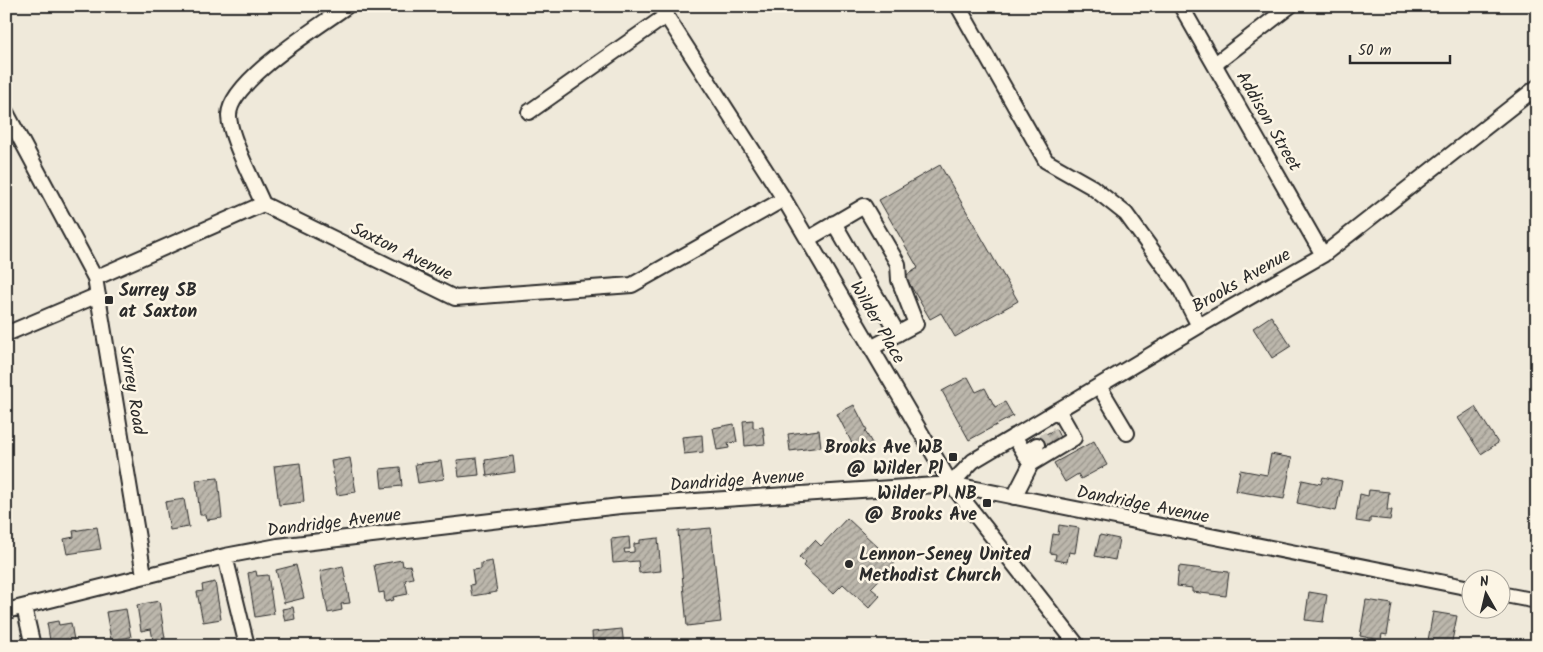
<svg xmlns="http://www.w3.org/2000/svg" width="1543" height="652" viewBox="0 0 1543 652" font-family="Kalam,sans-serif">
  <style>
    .building { fill: url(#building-hatch); stroke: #2b2b2b }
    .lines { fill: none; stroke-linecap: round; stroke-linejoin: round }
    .minor-tunnel { stroke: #c8c3b7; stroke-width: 14; stroke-dasharray: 14 7; stroke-linecap: butt }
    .minor-casing { stroke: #2b2b2b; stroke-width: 18 }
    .minor { stroke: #fcf5e5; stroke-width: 14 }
    .poi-dot { fill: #2b2b2b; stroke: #fcf5e5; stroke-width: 2 }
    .labels { text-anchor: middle; stroke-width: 5; stroke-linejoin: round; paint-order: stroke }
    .street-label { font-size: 18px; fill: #2b2b2b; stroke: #fcf5e5 }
    .poi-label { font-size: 18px; font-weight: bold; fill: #2b2b2b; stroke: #fcf5e5; text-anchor: start }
  </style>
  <defs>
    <pattern id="building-hatch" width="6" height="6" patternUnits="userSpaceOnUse" patternTransform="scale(1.25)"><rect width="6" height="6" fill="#bcb7ac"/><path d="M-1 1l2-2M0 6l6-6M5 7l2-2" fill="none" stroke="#99958c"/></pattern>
  </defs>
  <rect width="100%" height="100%" fill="#efe9da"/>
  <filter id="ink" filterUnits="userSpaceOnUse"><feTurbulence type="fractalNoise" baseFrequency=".02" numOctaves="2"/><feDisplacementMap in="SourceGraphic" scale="10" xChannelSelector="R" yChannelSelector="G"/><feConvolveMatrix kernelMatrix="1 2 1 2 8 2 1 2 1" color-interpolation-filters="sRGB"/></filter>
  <g filter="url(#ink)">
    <path class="building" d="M940,165L1018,301L955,337L941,313L930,319L905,276L918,268L879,200Z
      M1271,316L1291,346L1272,358L1253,328Z
      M968,377L976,392L985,388L995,407L1005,402L1013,416L969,440L942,391Z
      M854,405L867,430L865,431L873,445L857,453L837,414Z
      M1475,407L1498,443L1481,454L1458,418Z
      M753,420V428L763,427L765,444L745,446L743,421Z
      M734,424L737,442L728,443L729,448L717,450L713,428Z
      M1056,429L1063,444L1041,454L1034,440Z
      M819,430L821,447L790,451L788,434Z
      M702,435L703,452L684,454L682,437Z
      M1094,441L1107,465L1081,479L1078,474L1065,482L1054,463Z
      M1271,454L1292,458L1284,499L1236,491L1240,470L1267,475Z
      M513,456L515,472L487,476L485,460Z
      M350,458L356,492L337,495L331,461Z
      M477,458L479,475L459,477L457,460Z
      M441,461L444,479L418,483L415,464Z
      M300,463L304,502L279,505L274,466Z
      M400,467L402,486L382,488L380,469Z
      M1323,477L1342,481L1336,511L1297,503L1302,480L1321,484Z
      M218,478L222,518L207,520L206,515H200L196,480Z
      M1369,490L1389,492L1387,510H1392L1390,520L1370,518V523L1356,521L1360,494L1368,496Z
      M184,499L189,527L170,530L165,502Z
      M847,518L895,563L871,588L880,596L869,608L843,584L833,594L803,566L805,563L799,557L815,540L821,546Z
      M1059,525L1079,528L1075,553L1069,552L1067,562L1055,560L1056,554L1050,553L1053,534L1058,535Z
      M97,527L101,549L67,554L64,539L74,537L73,531Z
      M711,528L721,622L687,626L678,531Z
      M1100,535L1119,539L1115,560L1095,556Z
      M629,537L630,549H624L625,553L634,552V544L640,543V540L658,538L661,571L639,573L638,561L613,563L611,539Z
      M402,560L403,566L410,565L413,578L405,580L408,594L393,597L394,600L385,602L384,592L379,593L374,565Z
      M492,561L497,592L472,596L470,585L474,584L472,570L481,569V563Z
      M296,565L304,598L284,603L276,570Z
      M343,566L350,603L341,604L342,610L328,613L320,571Z
      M1179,566L1229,572L1226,596L1192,592V588L1177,586Z
      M256,571L257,576L268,575L274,614L255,617L248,573Z
      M215,582L221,619L203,622L197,592L203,591L202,585Z
      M1309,592L1327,595L1323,622L1305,620Z
      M1366,600L1392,604L1387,635L1382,634L1381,640L1360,636Z
      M159,601L165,638L153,640L151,629L141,631L137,605Z
      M293,607L295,619L285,621L282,609Z
      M126,609L131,637L111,640L106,612Z
      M1433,612L1457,616L1451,646H1427Z
      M58,621L59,625L71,623L75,646H51L47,623Z
      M622,629L624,646H593L592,632Z
      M1153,639L1158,646H1144Z
      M1338,642H1357V646H1337Z"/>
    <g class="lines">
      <path class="minor-tunnel" d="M1037,445L1057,433"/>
      <defs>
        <path id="minor" d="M660,6L784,199L951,484L1078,646
          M958,6L1046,161L1092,187L1126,214L1179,287L1199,326
          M1181,6L1323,255
          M1215,64L1290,6
          M6,112L95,278L144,575
          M529,112L667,15
          M263,204C254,183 229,136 229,115C230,81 320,26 347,6
          M834,223L898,334
          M808,239L864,206L898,264L899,280L916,324L871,348
          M95,278L263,204L455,298L632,285L784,199
          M6,334L98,295
          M1099,386L1127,433
          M1024,453L1037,445
          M1031,464L1074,438L1058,410
          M951,484L973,461L1199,326L1323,255L1537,87
          M1014,497L1031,464L1014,436
          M225,556L247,646
          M1500,594L1537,601
          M24,607L33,646
          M6,611L225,556L278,546L620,506L951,484L1470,588"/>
      </defs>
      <use href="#minor" class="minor-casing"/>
      <use href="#minor" class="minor"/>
    </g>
  </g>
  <g class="poi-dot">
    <rect x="104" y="295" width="10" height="10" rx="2.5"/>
    <rect x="948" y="452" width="10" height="10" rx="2.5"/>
    <rect x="982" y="498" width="10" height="10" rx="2.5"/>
    <circle cx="849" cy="564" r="5"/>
  </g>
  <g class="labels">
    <g class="street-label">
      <text transform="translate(1269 121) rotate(60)" y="6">Addison Street</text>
      <text transform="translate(402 251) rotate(26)" y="6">Saxton Avenue</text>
      <text transform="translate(1241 280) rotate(-30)" y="6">Brooks Avenue</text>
      <text transform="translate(878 322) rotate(60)" y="6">Wilder Place</text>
      <text transform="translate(133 390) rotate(81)" y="6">Surrey Road</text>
      <text transform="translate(737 480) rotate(-4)" y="6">Dandridge Avenue</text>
      <text transform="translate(1143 504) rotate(11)" y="6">Dandridge Avenue</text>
      <text transform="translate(334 522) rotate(-7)" y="6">Dandridge Avenue</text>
    </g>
    <g class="poi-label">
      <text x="119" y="296">Surrey SB<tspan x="119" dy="21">at Saxton</tspan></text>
      <text x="943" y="453" text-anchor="end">Brooks Ave WB<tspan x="943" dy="21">@ Wilder Pl</tspan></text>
      <text x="977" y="499" text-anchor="end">Wilder Pl NB<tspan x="977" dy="21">@ Brooks Ave</tspan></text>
      <text x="859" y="560">Lennon-Seney United<tspan x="859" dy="21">Methodist Church</tspan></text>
    </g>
  </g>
  <rect width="1543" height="652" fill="none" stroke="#fcf5e5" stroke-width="25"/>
  <rect x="12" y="12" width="1518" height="627" fill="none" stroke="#2b2b2b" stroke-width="2" filter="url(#ink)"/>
  <g transform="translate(1486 594) rotate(352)"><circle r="24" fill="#fcf5e5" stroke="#a8a49b"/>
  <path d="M0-4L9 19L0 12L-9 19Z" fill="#2b2b2b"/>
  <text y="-8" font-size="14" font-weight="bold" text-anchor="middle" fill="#2b2b2b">N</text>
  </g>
  <path d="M1350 55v8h100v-8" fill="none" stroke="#2b2b2b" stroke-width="2.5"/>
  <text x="1358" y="55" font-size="15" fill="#2b2b2b" stroke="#fcf5e5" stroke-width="4" paint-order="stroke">50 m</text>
</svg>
